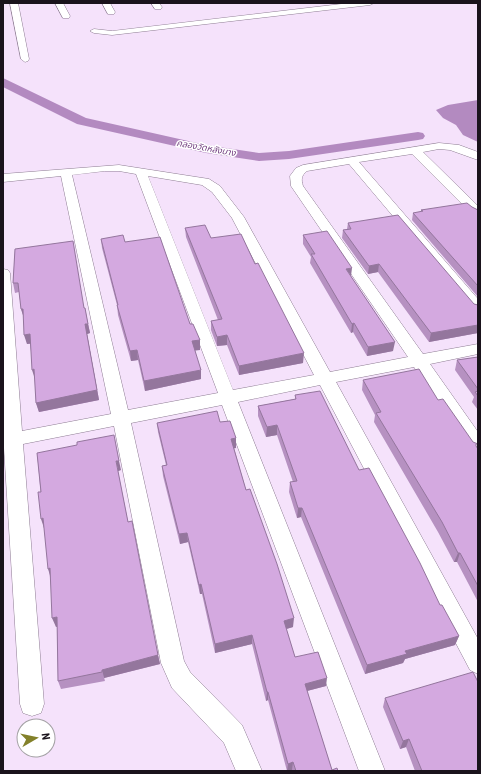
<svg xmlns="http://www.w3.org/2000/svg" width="481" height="774" viewBox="0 0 481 774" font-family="'Roboto Condensed','Noto Sans Thai',sans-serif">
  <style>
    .water { fill: #b38ac0 }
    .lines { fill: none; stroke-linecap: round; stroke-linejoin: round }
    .canal { fill: #b38ac0; fill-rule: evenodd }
    .minor-casing { stroke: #8e7d93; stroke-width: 1 }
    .minor { fill: #fff; fill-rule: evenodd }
    .wall { fill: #b691c1 }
    .shaded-wall { fill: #94769d }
    .building { fill: #d4a9e0; stroke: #94769d }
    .labels { text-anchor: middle; stroke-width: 3; stroke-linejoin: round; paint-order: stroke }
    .far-water-label { font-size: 9px; font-style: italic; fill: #713d7f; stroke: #fff }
  </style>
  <rect width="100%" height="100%" fill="#f5e2fb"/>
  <path class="water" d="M478,100V142L463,135L456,125L443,118L436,110L448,105Z"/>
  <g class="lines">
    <path class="canal" d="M3,78L86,118L206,145L259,153L289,151L418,132L423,133L425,136L423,139L418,140L289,159L259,161L206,153L77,124L3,87Z"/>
    <defs>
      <path id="minor" d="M10,3H18L29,59L28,61L25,62L21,59Z
        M55,3H63L70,16L69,18H63Z
        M102,3H110L115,12L114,14H108Z
        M151,3H159L162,7L161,9H155Z
        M350,3H374L370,5L112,35L94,33L90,31L94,29L112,31Z
        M439,143L459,145L478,152V160L450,150L439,149L423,152L478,206V217L474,216L412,154L359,162L478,299V313L473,311L349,164L307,171C301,176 301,179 303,186L423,354L478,344V354L430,364L478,432V453L471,451L414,367L336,382L478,639V674L470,670L320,385L238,402L385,771H359L222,405L131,423L184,661L190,672L242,725L262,771H236L224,743L172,688L161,663L114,426L23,444L44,704L41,713L32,716L23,713L20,704L4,448H3V269L8,270L10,273L22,431L111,414L61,176L3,182V174L119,165L209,179L220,186L244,217L330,372L408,357L291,186L290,176L296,168L303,165ZM105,171H119L136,174L218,393L128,410L72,175ZM148,176L202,185L212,192L232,218L314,375L233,390Z"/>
    </defs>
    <use href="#minor" class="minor-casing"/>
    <use href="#minor" class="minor"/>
  </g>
  <path class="wall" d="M472,207L478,210V297L412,220L413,213L421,212V210Z
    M348,223L474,304L478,305V333L429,342L378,272L368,274L342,238L343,230L347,229Z
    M185,228L211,238L255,264L303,363L239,375L227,345L217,346L211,330V321L218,320L186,237Z
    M303,235L351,276L393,351L367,356L353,332L351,333L310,263L311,257L303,244Z
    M101,239L125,242L190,324L200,340V350H195L201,379L145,391L138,360L131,361L118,315L117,305L102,248Z
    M15,249L84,308H85L90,333L87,334L99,400L39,412L36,403L35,379L30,344H27L24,318L21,309L19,292L15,293L13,283Z
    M478,357V410L472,402L474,397L455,370L457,360Z
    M363,380L438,400L478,449V602L457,562H454L438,532L374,422L375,415L362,390Z
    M295,395L359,470L440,605L459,636L455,645L405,659L403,663L365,674L301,517L297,518L289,492L290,482H293L277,435L266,437L258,416V406L295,399Z
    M220,422L236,438V448H234L246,490L293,627L286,629L295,657L326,686L307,691L332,770L338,771H293L292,770L287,771L268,700L266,701L252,644L215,653L202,594H200L188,542L180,544L163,476L162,466L166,465L158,432L157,423Z
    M37,453L121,470L118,471L128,522L160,664L104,678L105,681L61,689L58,681L57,626L56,627L50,577L44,528Z
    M385,698L478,771H415L406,747L400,749L383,707Z"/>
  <path class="shaded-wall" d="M379,264L378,272L368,274L369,266Z
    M352,268L351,276L346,269Z
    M21,309H23L24,318Z
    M354,323L353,332L351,333L352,324Z
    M85,324H88L90,333L87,334L99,400L39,412L36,403Z
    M478,325V333L429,342L431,333Z
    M30,334L32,343L27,344L24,335Z
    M227,335V345L217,346V337Z
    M200,340V350L192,351V341Z
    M395,342L393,351L367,356L368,347Z
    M137,350L138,360L131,361L130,351Z
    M304,353L303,363L239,375V366Z
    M34,369L35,379L32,370Z
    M201,370V379L145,391L144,381Z
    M277,425V435L266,437L267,427Z
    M236,438V448L231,449V439Z
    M116,461H119L121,470L118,471Z
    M298,508H302L301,517L297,518Z
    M43,518L46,528H44L41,519Z
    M187,533L188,542L180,544L179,534Z
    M458,553H460L457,562H454Z
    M50,568L51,578L48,569Z
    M201,584L202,594H200L199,585Z
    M57,617L60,626L56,627L52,618Z
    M294,618L293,627L283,630L284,621Z
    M252,635V644L215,653V644Z
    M459,636L455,645L405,659L403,663L365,674L367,665L405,651Z
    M158,655L160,664L104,678L105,681L102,670Z
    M327,678L326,686L303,692L305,684Z
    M267,692H268V700L266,701Z
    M409,739L406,747L400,749L403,741Z
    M293,762L292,770L287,771L288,764Z"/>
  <path class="building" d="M467,203L472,207L478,210V286L413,213L423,211L421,210Z
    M398,215L474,304L478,305V325L431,333L379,264L369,266L343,230L351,229L348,223Z
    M205,225L211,238L241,234L255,264L258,263L304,353L239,366L227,335L217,337L211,321L222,319L185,228Z
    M327,231L352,268L346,269L395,342L368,347L354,323L352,324L311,254H315L303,235Z
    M123,235L125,242L160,237L190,324H193L200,340L192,341L201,370L144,381L137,350L130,351L117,305H118L101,239Z
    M73,241L84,308H85L88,324H85L97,390L36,403L34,369L32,370L30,334L24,335L23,309H21L18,283H13L15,249Z
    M478,357V389L457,360Z
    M419,369L438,400L443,399L473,442L478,444H476V446L478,449V586L460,553H458L442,522L376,413L381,412L363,380Z
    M320,391L359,470L369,468L420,563L440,605H442L459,636L405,651L407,654L367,665L302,508H298L290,482L297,481L277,425L267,427L258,406L296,399L295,395Z
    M478,391V396L475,392Z
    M217,411L220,422L230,421L236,438L231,439L246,490L250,489L277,564L294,618L284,621L295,657L318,652L327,678L305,684L332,770L337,768L338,771H296L293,762L288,764L268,692H267L252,635L215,644L201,584L199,585L187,533L179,534L162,466L167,465L157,423Z
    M114,435L119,461H116L128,522L132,521L158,655L102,670V672L58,681L57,617L52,618L50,568L48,569L43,518L41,519L38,492H41L37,453L77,445V442Z
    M473,672L478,682V771H422L409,739L403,741L385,698Z"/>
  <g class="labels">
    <g class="far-water-label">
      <text transform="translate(206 148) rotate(10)" y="3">คลองวัดหลังบาง</text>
    </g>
  </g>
  <rect width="481" height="774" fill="none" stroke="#1a131c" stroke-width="8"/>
  <g transform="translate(36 738) rotate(81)"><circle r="19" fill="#ffffff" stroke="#a3a1a4"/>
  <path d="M0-3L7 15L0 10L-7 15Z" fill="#83812a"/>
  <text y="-6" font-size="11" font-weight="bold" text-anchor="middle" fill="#1a131c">N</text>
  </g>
</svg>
